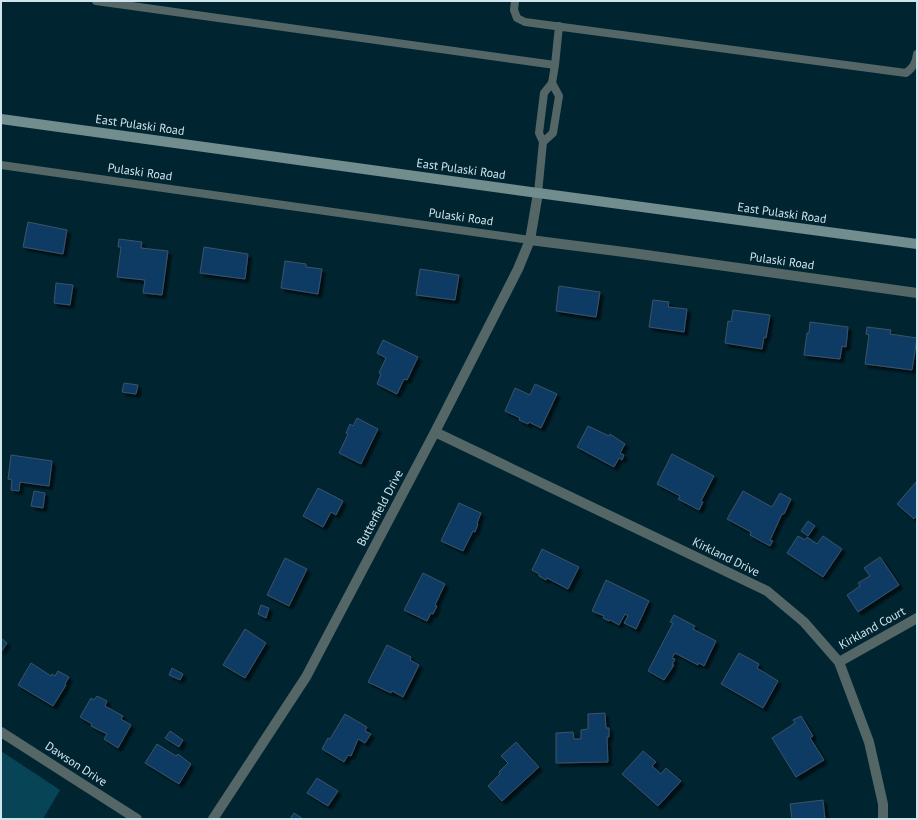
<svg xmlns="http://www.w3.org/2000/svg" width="918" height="820" viewBox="0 0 918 820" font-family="'PT Sans',sans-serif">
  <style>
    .green { fill: #074456 }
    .building { fill: #103b63; stroke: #3c5269; filter: url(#shadow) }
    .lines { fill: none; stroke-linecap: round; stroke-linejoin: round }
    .lane { stroke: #546666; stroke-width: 8 }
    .street { stroke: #546666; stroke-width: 10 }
    .secondary { stroke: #718d8e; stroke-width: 10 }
    .labels { text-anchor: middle; stroke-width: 4; stroke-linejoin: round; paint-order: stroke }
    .street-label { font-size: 12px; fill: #d1e5ed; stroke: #002531 }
  </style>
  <defs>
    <filter id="shadow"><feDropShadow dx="3.5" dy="3.5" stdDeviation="1" flood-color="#0009"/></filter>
  </defs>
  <rect width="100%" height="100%" fill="#002531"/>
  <path class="green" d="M1,751L60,790L43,819H1Z"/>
  <path class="building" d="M28,222L67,230L63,254L23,247Z
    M119,239L142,242L141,248L168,251L162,295L143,293L145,280L117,277L121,247H118Z
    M204,247L248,254L245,279L200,273Z
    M285,261L306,264V267L322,269L318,294L281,288Z
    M420,269L459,275L455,300L416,295Z
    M56,283L73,285L70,305L54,303Z
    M559,286L600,292L596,317L556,311Z
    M653,300L669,302L668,307L687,309L684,332L649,327Z
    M733,310L770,315L766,338L764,337L762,349L725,343L728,321L731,322Z
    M810,322L848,327L846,347L842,346L840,359L804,355L807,333H809Z
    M867,327L891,330L890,334L917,338L912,370L865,364L869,335L866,334Z
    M383,340L418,357L407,380L404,379L397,394L377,384L381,374L379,373L386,358L377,353Z
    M124,383L138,385L136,394L122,392Z
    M535,384L557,394L541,428L529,422L528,424L519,420L520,418L505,411L515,388L530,395Z
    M357,418L378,429L361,464L339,453L348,434L346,433L350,424L353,426Z
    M588,426L609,436L610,434L625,444L620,453L624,455L622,460L619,458L614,467L577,447Z
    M672,454L714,476L701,501L703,502L699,510L678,499L680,496L657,484Z
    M11,455L52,461L49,486L20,482L19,491L11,490L12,480L8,479Z
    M917,481V515L914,519L897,504Z
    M318,488L343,501L336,515L331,512L323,527L303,516Z
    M34,491L45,493L43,508L31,506Z
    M743,491L772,507L780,493L791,499L784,514H782L770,540L773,541L770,546L750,535L751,532L727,519Z
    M459,503L481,513L477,523L478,524L475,532L473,531L463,551L441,541Z
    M808,521L815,526L808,536L801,531Z
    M798,536L805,540L807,537L817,544L823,536L842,549L823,577L787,553Z
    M542,549L579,567L568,589L547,578L546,580L539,576V574L532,570Z
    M880,557L899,585L858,612L847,595L860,586L858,583L870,576L864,568Z
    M285,558L307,569L289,606L267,595Z
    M423,573L445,584L435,605L437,606L433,614L431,613L427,621L404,610Z
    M606,580L649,601L636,629L624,623L628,616L625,614L619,625L610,620L609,621L603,618L604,616L592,611Z
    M261,605L269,608L266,618L258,614Z
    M674,615L695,626L693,629L716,641L704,666L699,663L698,665L675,653L672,658L675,659L672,665H674L664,680L648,671L673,623L670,622Z
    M245,629L266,643L245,678L223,665Z
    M1,638L7,643L1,652Z
    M387,645L411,657L410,660L419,665L403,697L392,691L391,693L368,682Z
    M739,653L759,664L757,668L778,681L763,708L721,684Z
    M31,663L51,676L52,674L55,676L58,671L69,677L65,684L66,685L53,706L18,685Z
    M172,668L183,674L180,680L169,675Z
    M97,696L107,701L105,706L123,716L121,719L131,725L118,748L104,739L107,734L91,726L92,724L80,717L91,698L94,700Z
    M605,713L606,728H609V737H607L608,762L556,763V733L573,732L574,739H581V730L588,729V714Z
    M345,714L367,727L365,731L371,734L365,743L358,739L351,756L348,755L344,762L322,749L328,738L330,739Z
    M801,716L813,736L810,738L824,760L796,777L772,738L795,723L793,720Z
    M170,731L183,740L179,747L165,738Z
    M516,742L539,767L502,801L488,786L500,774L499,772L508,763L501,756Z
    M157,744L176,756L178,754L191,764L179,784L145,763Z
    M643,751L656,762L652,766L661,774L666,768L681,781L658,806L622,774Z
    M317,778L338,791L328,806L307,793Z
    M823,800L825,819H792L790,804Z
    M294,813L303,819H290Z"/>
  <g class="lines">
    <path class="lane" d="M96,1L555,65L552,83L544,93L539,133L543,142L538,193
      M515,1L514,10L517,18L525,22L906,73C913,68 916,63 917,54
      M555,65L559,26
      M543,142L553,133L559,96L552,83
      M1,165L530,240"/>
    <path class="street" d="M530,240L632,253L917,293
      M435,432L767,591L804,622L839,662L869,742L883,804V819
      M839,662L917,618
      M1,732L137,819
      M213,819L306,677L435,432L518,269L530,240L538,193"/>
    <path class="secondary" d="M1,119L538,193L917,244"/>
  </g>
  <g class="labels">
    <g class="street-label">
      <text transform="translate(140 125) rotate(8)" y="4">East Pulaski Road</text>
      <text transform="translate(461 169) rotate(8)" y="4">East Pulaski Road</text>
      <text transform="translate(140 172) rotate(8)" y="4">Pulaski Road</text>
      <text transform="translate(782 213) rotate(8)" y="4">East Pulaski Road</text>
      <text transform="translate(461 217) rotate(8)" y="4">Pulaski Road</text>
      <text transform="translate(782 261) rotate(8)" y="4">Pulaski Road</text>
      <text transform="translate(380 508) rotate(-62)" y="4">Butterfield Drive</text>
      <text transform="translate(726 557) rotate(26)" y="4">Kirkland Drive</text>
      <text transform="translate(872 628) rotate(-29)" y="4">Kirkland Court</text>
      <text transform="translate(76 764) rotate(33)" y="4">Dawson Drive</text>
    </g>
  </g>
  <rect width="918" height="820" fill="none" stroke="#d1e5ed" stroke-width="4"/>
</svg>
